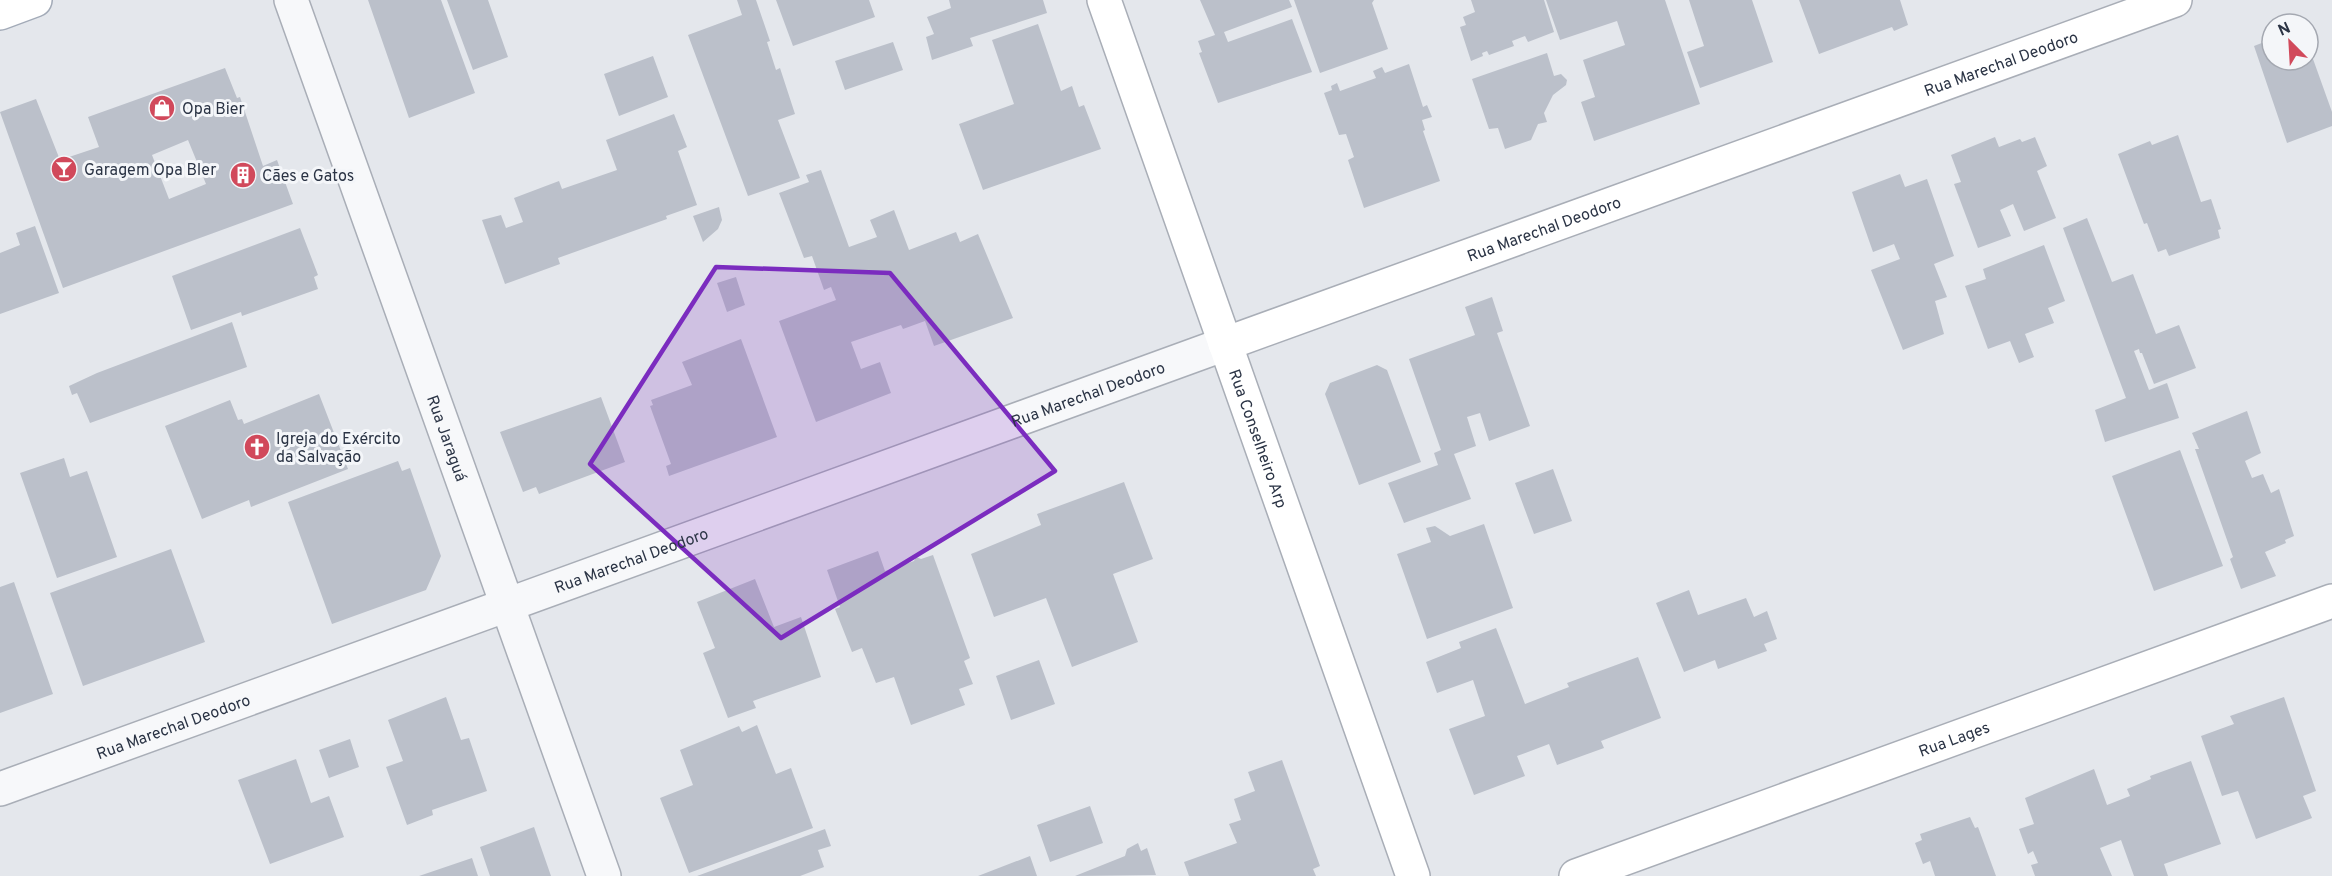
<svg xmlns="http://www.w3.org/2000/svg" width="2332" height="876" viewBox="0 0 2332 876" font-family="Overpass,sans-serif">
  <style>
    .building { fill: #bbc0ca; fill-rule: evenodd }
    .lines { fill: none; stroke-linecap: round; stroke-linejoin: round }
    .minor-casing { stroke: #a9aeb7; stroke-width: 36 }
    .tertiary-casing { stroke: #a9aeb7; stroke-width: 36 }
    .secondary-casing { stroke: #a9aeb7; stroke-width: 36 }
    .primary-casing { stroke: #a3abb8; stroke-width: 36 }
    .minor { stroke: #f7f8fa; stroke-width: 33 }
    .tertiary { stroke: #f7f8fa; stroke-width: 33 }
    .secondary { stroke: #fff; stroke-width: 33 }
    .primary { stroke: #fff; stroke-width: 33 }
    .marked { fill: #7b2cbf; fill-opacity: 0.2; stroke: #7b2cbf; stroke-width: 4.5; stroke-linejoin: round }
    .labels { text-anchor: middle; stroke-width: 6; stroke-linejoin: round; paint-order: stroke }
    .street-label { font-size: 16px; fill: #2b3445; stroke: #f4f6f9 }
    .poi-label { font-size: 16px; fill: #2b3445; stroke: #f4f6f9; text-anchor: start }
  </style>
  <rect width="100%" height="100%" fill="#e4e7ec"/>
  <path class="building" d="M368,0H441L475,93L409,118Z
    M447,0H488L508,57L473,70Z
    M737,0H756L770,41L767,42L776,70L780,68L795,114L778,120L800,178L748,196L688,35L742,15Z
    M776,0H869L875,17L793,46Z
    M949,0H1043L1047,13L970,38L973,46L932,60L926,37L934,34L927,17L951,8Z
    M1200,0H1289L1292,7L1224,32L1228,42L1292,19L1312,72L1218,103L1199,53L1202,52L1198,41L1215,35Z
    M1294,0H1374L1372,3L1388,49L1320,73Z
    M1471,0H1544L1554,32L1528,42L1525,36L1512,41L1514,46L1489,55L1487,51L1482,53L1483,56L1471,61L1460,27L1466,25L1463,17L1475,12Z
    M1546,0H1665L1700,104L1594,141L1581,102L1595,97L1583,60L1625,45L1617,21L1560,40Z
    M1689,0H1752L1773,62L1700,88L1687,52L1704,46Z
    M1799,0H1900L1908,25L1894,31L1892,27L1819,54Z
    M1038,24L1061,91L1072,86L1079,107L1084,105L1101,149L983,190L959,124L1014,104L992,40Z
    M2272,39V60H2308V45L2332,112V126L2287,143L2254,46Z
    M893,42L903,70L845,90L835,61Z
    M1547,53L1554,76L1561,74L1567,80L1566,85L1553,95L1544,113L1547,122L1538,124L1531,140L1505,149L1498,128L1489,129L1472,79Z
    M653,56L668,97L619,116L604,74Z
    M1409,64L1423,107L1427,105L1432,117L1422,120L1425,130L1423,131L1440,181L1364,208L1348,160L1354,157L1346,134L1339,135L1324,93L1332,90L1331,86L1337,83L1340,91L1376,78L1373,71L1382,67L1385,73Z
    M225,68L237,98L240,97L263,166L277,160L293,204L63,288L0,112L36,99L60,160L99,147L88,117ZM188,140L206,184L169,199L152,155Z
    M674,114L687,147L678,151L697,205L666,216L667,219L558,258L560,264L505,284L482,220L501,215L506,228L523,222L514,198L559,181L562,189L617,170L606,140Z
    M2178,135L2201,202L2211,199L2221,229L2218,230L2220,238L2169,256L2166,249L2158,252L2147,223L2144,224L2118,154L2150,141L2152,145Z
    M1995,137L1999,147L2020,139L2022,142L2035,137L2047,166L2037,171L2056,218L2024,231L2013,204L2000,210L2011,236L1978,248L1954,184L1961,182L1951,155Z
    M821,170L849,247L877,237L870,220L894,210L909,250L956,232L960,242L978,234L1013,318L934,346L925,321L903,329L901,325L851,342L861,369L880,362L891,393L816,422L779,321L836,300L831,287L824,290L812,256L804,258L779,193L809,182L806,175Z
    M1900,174L1905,187L1927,179L1954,256L1934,264L1947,297L1935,301L1944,334L1903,350L1871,270L1900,259L1894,244L1873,252L1852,192Z
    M719,207L722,220L718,229L703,242L693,216Z
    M2087,218L2112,282L2133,274L2156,334L2179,325L2196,368L2154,384L2142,353H2140L2139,349L2134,351L2149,390L2167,383L2179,418L2105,442L2095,410L2126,398L2063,228Z
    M35,226L59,293L0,314V253L20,245L16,233Z
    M300,228L318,275L314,277L318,289L242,316L241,312L191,330L172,276Z
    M2044,245L2065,301L2048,308L2054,323L2025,334L2034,357L2019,363L2010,341L1988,349L1965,286L1986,279L1983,269Z
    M736,277L745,305L727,312L717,283Z
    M1492,297L1503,331L1497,333L1530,426L1489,441L1480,413L1467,417L1476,446L1454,454L1471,499L1404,523L1388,483L1438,465L1434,453L1441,450L1409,359L1475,335L1465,307Z
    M232,322L247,367L90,423L77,393L72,395L69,386L97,373Z
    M741,339L777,437L669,476L666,466L671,464L650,406L653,405L651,400L692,385L682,362Z
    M1377,365L1387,370L1421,462L1359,485L1325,394L1330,383Z
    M319,394L348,469L251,507L249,500L202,519L165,426L230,400L238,420L242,419L244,424Z
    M601,397L625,462L539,494L536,487L523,492L500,432Z
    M2247,411L2261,453L2245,461L2252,478L2263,474L2271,493L2279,489L2294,536L2285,540L2286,543L2265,552L2276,576L2241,589L2230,559L2233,557L2195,449H2199L2192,433Z
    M2180,450L2223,566L2154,591L2112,476Z
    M64,458L70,477L87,471L117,557L57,578L20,473Z
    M398,461L402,471L410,468L441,556L426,590L332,624L288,502Z
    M1553,469L1572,521L1534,534L1515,483Z
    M1124,482L1153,559L1113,574L1138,642L1072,667L1046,598L994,617L971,554L1041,525L1037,514Z
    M1484,524L1513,608L1427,639L1397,554L1431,542L1426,528L1435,526L1450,536Z
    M171,549L205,642L83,686L50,593Z
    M878,551L885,571L914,561L916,557L921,559L933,555L970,658L964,661L973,684L959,689L965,705L911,725L894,677L876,683L862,648L852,652L835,609L840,607L827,570Z
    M755,579L774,627L801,617L821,677L753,701L756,708L728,718L703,653L715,648L697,602Z
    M14,582L53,694L0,713V587Z
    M1689,590L1698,615L1746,598L1754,617L1767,611L1777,639L1764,644L1767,651L1718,669L1715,660L1684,672L1656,603Z
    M1496,628L1525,704L1569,687L1567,683L1638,657L1661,718L1601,741L1604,748L1557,765L1549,744L1517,756L1525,776L1474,795L1449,729L1485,716L1473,680L1437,693L1426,662L1461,648L1459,642Z
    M1039,660L1055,704L1011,720L996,676Z
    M446,697L461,740L469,738L487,791L432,810L433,815L407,825L386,767L403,761L388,720Z
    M2284,697L2316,791L2303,796L2312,818L2256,839L2238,791L2222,796L2201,736L2234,724L2230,716Z
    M757,725L776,774L791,768L813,828L689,873L660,798L693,785L680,750L739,726L742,732Z
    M350,739L359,767L329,778L319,750Z
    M296,759L311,803L329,796L344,837L270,864L238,780Z
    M1282,760L1320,866L1313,869L1316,876H1189L1184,862L1237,843L1229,824L1241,820L1234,799L1255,791L1248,772Z
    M2191,761L2221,844L2164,864L2168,876H2134L2121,840L2100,848L2112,876H2035L2031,865L2038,863L2033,851L2028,854L2019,829L2034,824L2025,798L2094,769L2107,805L2130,796L2127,789L2151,779L2150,776Z
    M1090,806L1103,843L1050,862L1037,825Z
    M1970,817L1975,828L1978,827L1996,876H1935L1930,861L1923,864L1915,843L1922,840L1920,834Z
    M534,827L551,876H490L480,847Z
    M825,829L831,846L818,850L824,867L800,876H697Z
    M1138,843L1141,851L1147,848L1156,875L1075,876L1125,856L1127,849Z
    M1030,856L1037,876H978Z
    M472,858L478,876H419Z"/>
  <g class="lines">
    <defs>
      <g id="minor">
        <path id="s1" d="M0,789L507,605"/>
      </g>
      <g id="tertiary">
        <path id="s2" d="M291,0L604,876"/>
        <path id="s3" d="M507,605L1225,344"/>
      </g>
      <g id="secondary">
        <path id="s4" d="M1104,0L1413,876"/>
        <path id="s5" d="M1225,344L2175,0"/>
        <path id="s6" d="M1576,876L2332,601"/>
      </g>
      <path id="primary" d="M0,13L35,0"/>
    </defs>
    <use href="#minor" class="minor-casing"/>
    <use href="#tertiary" class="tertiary-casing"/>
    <use href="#secondary" class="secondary-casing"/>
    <use href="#primary" class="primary-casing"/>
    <use href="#minor" class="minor"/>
    <use href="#tertiary" class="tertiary"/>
    <use href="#secondary" class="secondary"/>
    <use href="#primary" class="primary"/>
  </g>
  <path class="marked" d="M716,267L890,273L1055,471L781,638L590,464Z"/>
  <defs>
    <symbol id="shop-disc" viewBox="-11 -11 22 22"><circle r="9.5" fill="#d1495b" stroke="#f4f6f9"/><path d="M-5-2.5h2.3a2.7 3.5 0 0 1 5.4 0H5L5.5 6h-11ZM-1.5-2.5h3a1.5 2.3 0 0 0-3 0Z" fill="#fff"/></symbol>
    <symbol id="bar-disc" viewBox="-11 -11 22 22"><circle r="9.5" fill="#d1495b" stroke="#f4f6f9"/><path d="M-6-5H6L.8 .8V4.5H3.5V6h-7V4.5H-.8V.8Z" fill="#fff"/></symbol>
    <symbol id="building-disc" viewBox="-11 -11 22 22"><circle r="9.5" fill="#d1495b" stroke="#f4f6f9"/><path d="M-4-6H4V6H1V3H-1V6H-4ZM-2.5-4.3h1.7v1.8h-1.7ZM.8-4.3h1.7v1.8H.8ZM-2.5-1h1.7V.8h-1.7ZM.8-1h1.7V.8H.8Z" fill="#fff"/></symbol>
    <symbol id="church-disc" viewBox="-11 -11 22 22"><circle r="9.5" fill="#d1495b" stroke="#f4f6f9"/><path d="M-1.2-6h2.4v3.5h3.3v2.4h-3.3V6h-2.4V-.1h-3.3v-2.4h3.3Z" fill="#fff"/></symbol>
  </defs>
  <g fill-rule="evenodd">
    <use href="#shop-disc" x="147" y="93" width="30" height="30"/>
    <use href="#bar-disc" x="49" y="154" width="30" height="30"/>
    <use href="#building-disc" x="228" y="160" width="30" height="30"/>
    <use href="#church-disc" x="242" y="432" width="30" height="30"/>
  </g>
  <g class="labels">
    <g class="street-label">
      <text dy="6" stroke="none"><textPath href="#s5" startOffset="825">Rua Marechal Deodoro</textPath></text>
      <text dy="6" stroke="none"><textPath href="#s5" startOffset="339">Rua Marechal Deodoro</textPath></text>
      <text dy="6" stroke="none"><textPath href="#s3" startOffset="618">Rua Marechal Deodoro</textPath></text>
      <text dy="6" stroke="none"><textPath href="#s2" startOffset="465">Rua Jaraguá</textPath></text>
      <text dy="6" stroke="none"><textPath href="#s4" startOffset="465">Rua Conselheiro Arp</textPath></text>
      <text dy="6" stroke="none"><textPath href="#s3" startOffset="132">Rua Marechal Deodoro</textPath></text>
      <text dy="6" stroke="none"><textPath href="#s1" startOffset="184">Rua Marechal Deodoro</textPath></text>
      <text dy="6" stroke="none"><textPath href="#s6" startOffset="402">Rua Lages</textPath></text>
    </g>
    <g class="poi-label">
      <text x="182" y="114">Opa Bier</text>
      <text x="84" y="175">Garagem Opa BIer</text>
      <text x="262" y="181">Cães e Gatos</text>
      <text x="276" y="444">Igreja do Exército<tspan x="276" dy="18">da Salvação</tspan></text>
    </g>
  </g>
  <g transform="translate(2290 42) rotate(336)"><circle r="28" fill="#f4f6f9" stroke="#a4a8b1" stroke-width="1.5"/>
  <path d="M0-4.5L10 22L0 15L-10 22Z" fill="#d1495b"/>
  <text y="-9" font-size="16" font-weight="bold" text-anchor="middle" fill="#2b3445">N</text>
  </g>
</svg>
